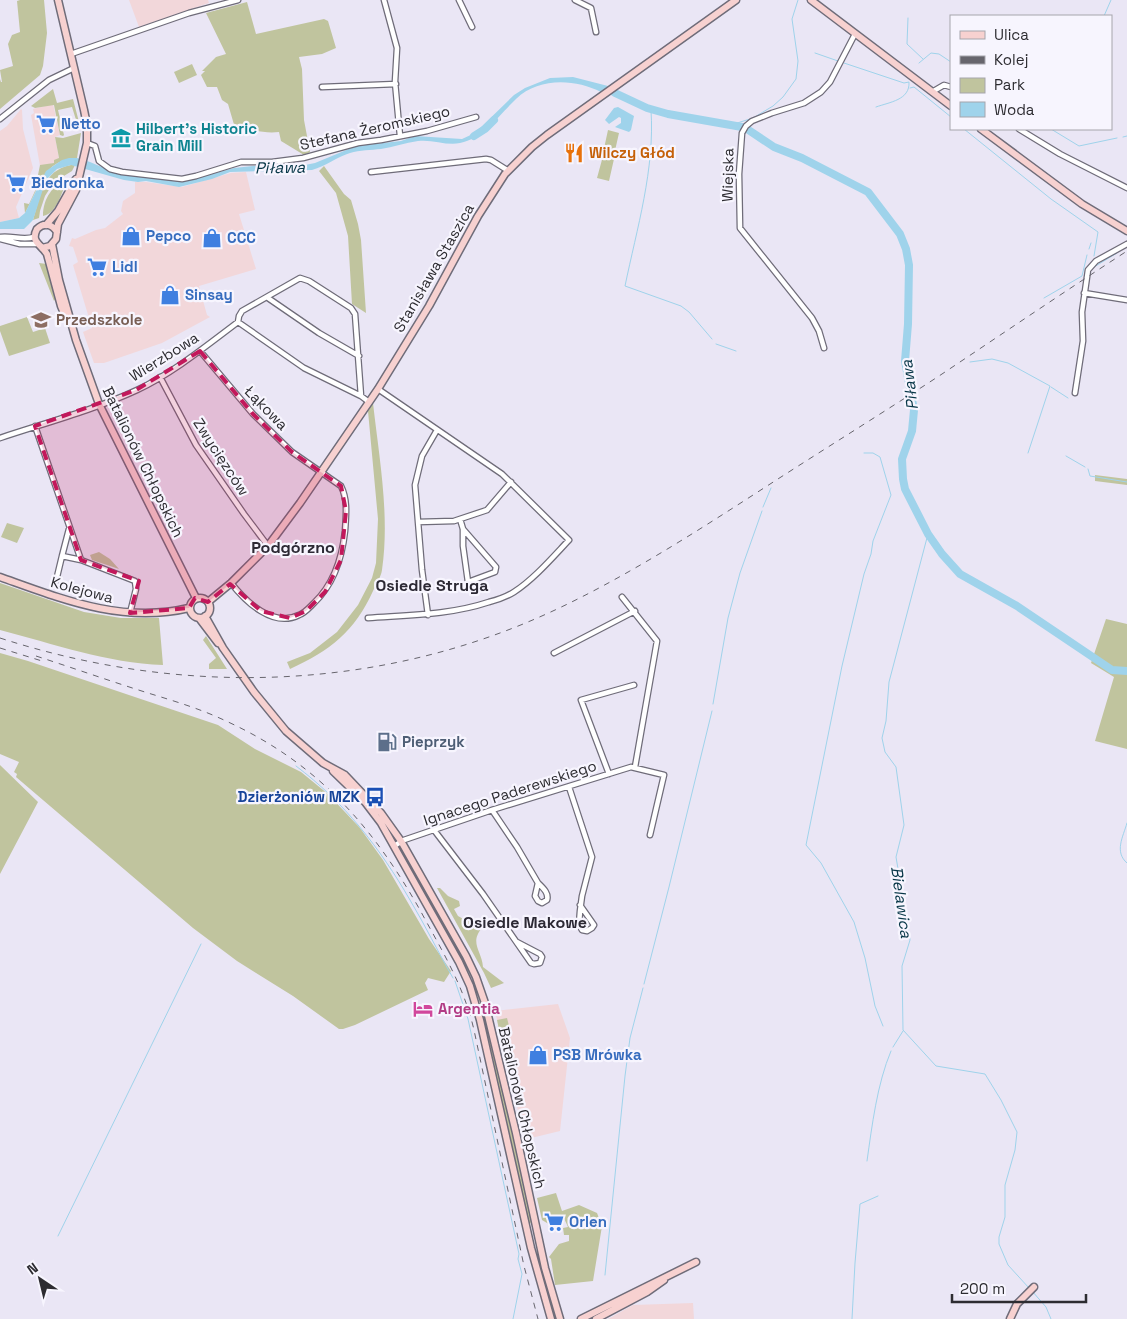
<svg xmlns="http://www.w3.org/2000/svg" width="1127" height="1319" viewBox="0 0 1127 1319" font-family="'Space Grotesk',sans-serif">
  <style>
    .commercial { fill: #f2d7da }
    .green { fill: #c0c49e }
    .water { fill: #9fd3eb }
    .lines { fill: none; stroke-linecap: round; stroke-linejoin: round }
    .stream { stroke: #9fd3eb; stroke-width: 1 }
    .river { stroke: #9fd3eb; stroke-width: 8 }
    .street-casing { stroke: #6f6c79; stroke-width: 7 }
    .secondary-casing { stroke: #6f6c79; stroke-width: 9 }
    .street { stroke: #fff; stroke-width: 4.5 }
    .secondary { stroke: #f7d1d0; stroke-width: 6 }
    .rail { stroke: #67656d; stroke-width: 1; stroke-dasharray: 6 6; stroke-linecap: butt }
    .marked { fill: #c2185b; fill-opacity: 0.2; stroke: #c2185b; stroke-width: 4; stroke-dasharray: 10 6; stroke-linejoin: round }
    .labels { text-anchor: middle; stroke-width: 4.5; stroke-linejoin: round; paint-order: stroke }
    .shop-label { font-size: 15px; font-weight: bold; fill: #366cbe; stroke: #f7f5fe; text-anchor: start }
    .street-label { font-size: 15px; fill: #2d2c31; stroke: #f7f5fe }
    .culture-label { font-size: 15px; font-weight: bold; fill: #0d838f; stroke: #f7f5fe; text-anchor: start }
    .food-label { font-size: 15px; font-weight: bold; fill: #c56008; stroke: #f7f5fe; text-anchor: start }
    .education-label { font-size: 15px; font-weight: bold; fill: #785e54; stroke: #f7f5fe; text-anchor: start }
    .service-label { font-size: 15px; font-weight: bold; fill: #4e5e75; stroke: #f7f5fe; text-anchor: start }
    .transit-label { font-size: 15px; font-weight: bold; fill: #164399; stroke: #f7f5fe; text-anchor: end }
    .hotel-label { font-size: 15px; font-weight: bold; fill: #b23c85; stroke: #f7f5fe; text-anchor: start }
    .water-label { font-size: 16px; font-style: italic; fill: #073647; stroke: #f7f5fe }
    .neighbourhood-label { font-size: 16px; font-weight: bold; fill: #2c2934; stroke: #f7f5fe }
  </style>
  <rect width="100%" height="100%" fill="#eae6f5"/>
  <path class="commercial" d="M129,0H208L209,3L139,27Z
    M53,104L60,135L55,137L59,159L55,163L40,166L31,115L34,113L33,109Z
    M21,109L22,110L23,129L33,168L16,207L19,218L0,222V131L7,126Z
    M246,172L255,210L239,214L256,269L199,286L207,315L210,317L162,343L104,363H94L83,332L92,328L73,265L78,262L73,247L69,246L72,238L75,239L96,230L105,228L123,214L121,211L123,201L135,193V182H146L182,187L231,173Z
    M558,1004L570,1038L560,1131L527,1139L519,1115L495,1011Z
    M693,1303L694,1319H608L633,1305Z"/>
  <path class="green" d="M20,0H44L47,33L43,66L40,75L0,109V79L1,82H2L0,70L13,66L8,44L12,35L20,32L17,1Z
    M247,2L256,34L324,19L328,21L336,48L322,54L299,57L302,69L304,120L310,152L304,155L281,141L279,132C264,134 251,129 235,128L228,104L222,100L217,87H207L201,75L205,71H202L216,57L226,54L206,13Z
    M192,64L197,75L179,83L174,72Z
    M53,89L57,103L73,99L79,122L77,123L72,107L58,110L64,135L63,136L60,135L54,105L35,108L31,106Z
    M608,130L619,133L614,155L603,153Z
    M81,133L77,158C43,159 39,189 25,213L24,203L29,204L41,178L38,175L40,165L54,163V160L59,158L55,137L63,138Z
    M603,156L614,159L609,181L597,178Z
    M71,165H75L72,171L54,182L45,196L40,211L39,218L33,220C41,195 42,171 71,165Z
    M324,166L344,194L351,200L358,224L361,240L366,313L352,304L348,236L336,193L319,171Z
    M68,178C63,189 57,214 43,216C43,198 53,185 68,178Z
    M39,263L47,264L56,298L54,301Z
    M27,317L33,332L45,328L50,343L9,356L0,331V326Z
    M373,403C379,457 390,515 382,570C381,577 376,584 373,591C355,631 330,651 290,669L287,662L310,653L337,632L358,605L372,578L376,563L378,519L368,411Z
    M1095,475L1127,479V485L1095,481Z
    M7,523L24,528L17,543L1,537Z
    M99,552L110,559L119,569L92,560L90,555Z
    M0,583L84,612L121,618H159L163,665C107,663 54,644 0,630Z
    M1106,619L1127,624V749L1095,741L1114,677L1091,663Z
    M206,636L227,669H209V664L216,658L203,640Z
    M0,653L28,661L218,725L255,749L301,772L328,794L360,828L383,860L429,939L451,971L444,982L428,978L425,983L428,990L355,1025L343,1029H339L293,996L237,961L193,928L16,777L17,774L14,772L19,762L0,754Z
    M0,765L38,802L0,874Z
    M401,847L455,940L475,979L485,1013H483L473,980L400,852Z
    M437,888H440L448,896L459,901L460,906L454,909L458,916L465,920L473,917L482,928C469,943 482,951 483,967L504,983L491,988L484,973Z
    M507,1018L509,1026L510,1053H508L511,1072H508L497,1020Z
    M486,1027L489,1029L532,1221L529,1225L485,1028Z
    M556,1193L562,1211L579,1205L597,1213L602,1226L593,1281L555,1285L551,1259L549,1257L559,1244L569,1241V1235H564L563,1228L568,1227L563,1216L551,1219L552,1226L542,1220L537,1198Z"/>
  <path class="water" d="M573,77L608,86L601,92C575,79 539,77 516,99C499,115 484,138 460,143C447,146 432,139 418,141C405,143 393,147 381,149C371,150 360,150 350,153C337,157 326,166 312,170L230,172L212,179L179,187L146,181L138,182L124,180L71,165L57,169L46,180L33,220L24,229H0V222L19,218L25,213L46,171L62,160L69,158H77L90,162L118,174L179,181L201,177L234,168L253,166L292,167L305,165L315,163L356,146L401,141L415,136L462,139L475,133L514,95L525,88L550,78Z
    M618,107L634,116L631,130L629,132L615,127L621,123V118L619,117L609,124L605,120L614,108Z"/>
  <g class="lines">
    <path class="stream" d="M1104,16L1111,0
      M908,18L907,44L923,59
      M815,53L838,61
      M844,63L904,83L909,82C910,100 890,102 876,107
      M919,63L931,53L939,54L951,62
      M910,88L914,87L951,117
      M651,110C655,169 637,228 625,286L681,306L689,312L712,339
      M731,125L753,118L773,106L783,97L796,79L798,61L792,19L798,0
      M964,129L1051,199L1098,232L1094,256
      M1051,129L1079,146L1117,138
      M1123,137L1127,136
      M1089,249L1091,243
      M1094,267L1117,253
      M1044,298L1082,276L1087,255
      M716,344L736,351
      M970,362L992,359L1008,363L1050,386L1028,453
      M1051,387L1068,398
      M864,453H873L880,457L891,495L873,541L871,554L864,574L842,666L806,845L821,863L854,922L865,958L875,1006L883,1026
      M1066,456L1085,467
      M1088,469L1090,476L1127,482
      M763,507L771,488
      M928,534L889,682L886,721L882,738L885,752L896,767L904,825L896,857L910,940L902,966L903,1030L936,1066L985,1074L1001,1100L1017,1132L1015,1150L1005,1185V1217L999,1237V1244L1008,1265L1029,1288
      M713,704L728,618L740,573L762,511
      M296,766C344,802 380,848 410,900C425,925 438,952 453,978
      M1127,823C1123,837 1114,852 1127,863
      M455,981L468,1019L519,1254L518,1259L522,1274L513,1319
      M644,984L669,887L712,711
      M893,1047L903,1031
      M867,1161C872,1126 877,1084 891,1051
      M58,1236L201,944
      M605,1275L625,1076L630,1038L643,988
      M1032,1291L1046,1307L1051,1319
      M852,1319L855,1263L860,1204L878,1196"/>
    <path class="river" d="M615,93L647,108L668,114L742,127
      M747,129L774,147L802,158L868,192L900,234L906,249L909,265L908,324L905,361L914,410L912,431L902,459L903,479L905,489L928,534L942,554L960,574L1017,606L1112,670L1127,671
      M474,136L485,129L494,120"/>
    <defs>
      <path id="street" d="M384,0L397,48L395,82L400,136
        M459,0L472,27
        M575,0L591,8L596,32
        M71,54L189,13L238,0
        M322,87L396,84
        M932,92L944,85L951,87
        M0,119L49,80L74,68
        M1019,129L1060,154L1127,188
        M87,143L95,146L99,161L110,169L122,172L182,179L196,176L241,162H272L303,158L358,143L381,140L427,131L476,117
        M371,172L486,159L491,160L507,170
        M0,237C12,235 22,241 34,237
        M0,239L20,244H36
        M1084,293L1127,300
        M268,298L319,333L359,356
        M238,322L239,316L242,311L300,278L309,281L351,308L355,314L361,396
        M238,322L304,368L361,396L369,402
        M824,348L819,331L812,318L740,228L739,174L742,133L746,126L752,121L772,113L804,103L821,92L830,82L855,34
        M200,351L253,414L292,452L341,486C348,500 346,516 345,531C342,559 334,584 314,603C309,608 305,613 299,615C273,628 246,602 231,583
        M160,377L196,445L244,514L268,546
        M1075,393L1083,341L1082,312L1088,270L1096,261L1127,244
        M35,426L81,560L62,556L69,529
        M0,438C45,423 94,410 137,390C173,373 206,346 238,322
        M460,519L463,529V546L468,582L495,572L496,567L463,529
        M418,522L454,521L487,510L511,482
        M81,560L135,581L136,589L130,613
        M56,581L62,556
        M622,597L657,641L635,767
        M428,615L422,570L415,485L422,456L437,430
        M368,618C409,615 450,615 489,602C497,600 506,597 514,592C534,579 552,558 569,540L502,474L378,389
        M554,653L635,611
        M609,774L581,700L634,685
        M569,787L592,857L582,896L580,911L579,924L582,930L587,931L592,928L594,925L580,905
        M492,810L517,847L538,883L535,896L538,901L542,903L547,900C549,893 543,888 538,883
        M434,830L483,894L531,963L534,964L540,963L542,957L540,954L517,942
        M394,846L404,840L492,810L631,767L664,775L650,835"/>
      <path id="secondary" d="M811,0L951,106
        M981,129L1082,204L1127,231
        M46,225L58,211L76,179
        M57,232C52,224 44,222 37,229C30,242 41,244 47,254L61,306L66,318
        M52,244L59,280L76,340L99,404L196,598
        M42,248L50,246L56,239L58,224L76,190L87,143V125L84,110L58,0
        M0,577C62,599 122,624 189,608
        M190 608a10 10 0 1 1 20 0a10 10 0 1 1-20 0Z
        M208,602L231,583L268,546L300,503L378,389L429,306L478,216L505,174L532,147L547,135L736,0
        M205,616L223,648L254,692L286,731L323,763L345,775L381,813L401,841L466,956L476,977L485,1003L516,1133L545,1268L560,1319
        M199,618L218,643
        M333,771L365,802L381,823L459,962L470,986L480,1020L531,1248L551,1319
        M581,1319L696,1262
        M596,1319L647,1292L664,1280
        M1010,1319L1017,1304L1034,1287"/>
    </defs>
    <use href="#street" class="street-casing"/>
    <use href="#secondary" class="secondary-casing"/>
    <use href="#street" class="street"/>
    <use href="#secondary" class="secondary"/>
    <path class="rail" d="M0,638C182,697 380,692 555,610C634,573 708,524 781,477C834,443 887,410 939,376C1002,334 1064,292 1127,251
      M0,648L42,661
      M36,656C73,668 110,681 148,693C174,701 201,709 226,721C316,762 372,825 420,910C441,949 464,986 474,1030L524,1266L538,1319"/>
  </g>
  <path class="marked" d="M200,351L253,414L292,452L341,486L346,511L341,560L325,592L306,611L290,618L261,611L230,584L208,602L195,598L189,608L130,613L139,581L81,560L35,426L136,390Z"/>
  <defs>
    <symbol id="supermarket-bare" viewBox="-9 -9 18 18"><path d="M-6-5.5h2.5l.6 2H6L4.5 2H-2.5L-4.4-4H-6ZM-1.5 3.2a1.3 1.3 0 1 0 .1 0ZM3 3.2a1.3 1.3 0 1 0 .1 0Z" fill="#3f7fe0" stroke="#f7f5fe" stroke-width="2.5" paint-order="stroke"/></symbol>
    <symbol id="museum-bare" viewBox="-9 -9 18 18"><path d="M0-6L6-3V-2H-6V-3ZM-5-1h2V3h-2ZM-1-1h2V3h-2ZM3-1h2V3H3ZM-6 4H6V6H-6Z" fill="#0f9aa8" stroke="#f7f5fe" stroke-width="2.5" paint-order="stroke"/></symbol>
    <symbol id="restaurant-bare" viewBox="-9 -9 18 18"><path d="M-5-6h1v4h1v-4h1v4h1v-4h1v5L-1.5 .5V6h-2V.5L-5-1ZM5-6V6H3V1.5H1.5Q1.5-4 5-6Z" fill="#e8710a" stroke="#f7f5fe" stroke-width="2.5" paint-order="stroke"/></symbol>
    <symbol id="shop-bare" viewBox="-9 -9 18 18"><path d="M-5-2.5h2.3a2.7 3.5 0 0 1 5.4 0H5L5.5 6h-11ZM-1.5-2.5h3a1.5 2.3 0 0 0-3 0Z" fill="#3f7fe0" stroke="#f7f5fe" stroke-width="2.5" paint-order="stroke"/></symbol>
    <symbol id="school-bare" viewBox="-9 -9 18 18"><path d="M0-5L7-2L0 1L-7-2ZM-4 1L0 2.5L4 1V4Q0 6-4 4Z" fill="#8d6e63" stroke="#f7f5fe" stroke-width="2.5" paint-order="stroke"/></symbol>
    <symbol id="fuel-bare" viewBox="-9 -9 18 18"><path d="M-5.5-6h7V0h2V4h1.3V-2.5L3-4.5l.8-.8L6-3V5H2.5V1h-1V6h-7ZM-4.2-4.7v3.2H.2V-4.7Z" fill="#5c6f8a" stroke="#f7f5fe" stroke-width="2.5" paint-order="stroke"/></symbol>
    <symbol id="bus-bare" viewBox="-9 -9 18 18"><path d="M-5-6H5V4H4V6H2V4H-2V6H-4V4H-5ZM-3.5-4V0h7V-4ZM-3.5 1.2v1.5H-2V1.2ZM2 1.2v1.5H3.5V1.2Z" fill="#1a4fb4" stroke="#f7f5fe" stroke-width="2.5" paint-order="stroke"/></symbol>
    <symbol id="hotel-bare" viewBox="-9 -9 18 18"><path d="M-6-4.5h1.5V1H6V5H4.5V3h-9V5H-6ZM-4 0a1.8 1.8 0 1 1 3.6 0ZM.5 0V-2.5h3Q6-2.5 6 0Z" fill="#d1479c" stroke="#f7f5fe" stroke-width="2.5" paint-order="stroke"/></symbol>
  </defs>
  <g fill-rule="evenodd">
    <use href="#supermarket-bare" x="32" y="110" width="28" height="28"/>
    <use href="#museum-bare" x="107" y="124" width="28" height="28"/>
    <use href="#restaurant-bare" x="560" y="139" width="28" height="28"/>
    <use href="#supermarket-bare" x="2" y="169" width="28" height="28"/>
    <use href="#shop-bare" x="117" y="222" width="28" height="28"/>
    <use href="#shop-bare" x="198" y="224" width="28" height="28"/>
    <use href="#supermarket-bare" x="83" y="253" width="28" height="28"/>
    <use href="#shop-bare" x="156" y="281" width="28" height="28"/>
    <use href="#school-bare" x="27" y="306" width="28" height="28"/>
    <use href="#fuel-bare" x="373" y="728" width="28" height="28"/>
    <use href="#bus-bare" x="361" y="783" width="28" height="28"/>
    <use href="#hotel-bare" x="409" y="995" width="28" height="28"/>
    <use href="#shop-bare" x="524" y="1041" width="28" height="28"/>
    <use href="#supermarket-bare" x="540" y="1208" width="28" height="28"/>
  </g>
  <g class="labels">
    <g class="shop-label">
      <text x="61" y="129">Netto</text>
      <text x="31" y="188">Biedronka</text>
      <text x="146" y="241">Pepco</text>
      <text x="227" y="243">CCC</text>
      <text x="112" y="272">Lidl</text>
      <text x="185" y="300">Sinsay</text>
      <text x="553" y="1060">PSB Mrówka</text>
      <text x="569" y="1227">Orlen</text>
    </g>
    <g class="street-label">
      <text transform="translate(375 128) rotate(-13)" y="5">Stefana Żeromskiego</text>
      <text transform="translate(728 175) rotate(-89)" y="5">Wiejska</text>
      <text transform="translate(434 268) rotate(-60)" y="5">Stanisława Staszica</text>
      <text transform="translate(164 357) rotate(-32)" y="5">Wierzbowa</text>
      <text transform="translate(266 408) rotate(46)" y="5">Łąkowa</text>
      <text transform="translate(221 457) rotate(57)" y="5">Zwycięzców</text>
      <text transform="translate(143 462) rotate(64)" y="5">Batalionów Chłopskich</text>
      <text transform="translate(82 590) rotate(15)" y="5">Kolejowa</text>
      <text transform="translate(510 793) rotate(-18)" y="5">Ignacego Paderewskiego</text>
      <text transform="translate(522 1108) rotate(77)" y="5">Batalionów Chłopskich</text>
    </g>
    <g class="culture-label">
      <text x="136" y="134">Hilbert’s Historic<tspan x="136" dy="17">Grain Mill</tspan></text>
    </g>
    <g class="food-label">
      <text x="589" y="158">Wilczy Głód</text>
    </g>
    <g class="education-label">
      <text x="56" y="325">Przedszkole</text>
    </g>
    <g class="service-label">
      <text x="402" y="747">Pieprzyk</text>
    </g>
    <g class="transit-label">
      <text x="360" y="802">Dzierżoniów MZK</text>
    </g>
    <g class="hotel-label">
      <text x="438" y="1014">Argentia</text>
    </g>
    <g class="water-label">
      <text transform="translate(280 167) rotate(-1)" y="6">Piława</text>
      <text transform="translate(909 385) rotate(-97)" y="6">Piława</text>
      <text transform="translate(902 902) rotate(82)" y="6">Bielawica</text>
    </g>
    <g class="neighbourhood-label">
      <text x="293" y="553">Podgórzno</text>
      <text x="432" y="591">Osiedle Struga</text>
      <text x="525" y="928">Osiedle Makowe</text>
    </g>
  </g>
  <rect x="950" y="15" width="162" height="115" fill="#f7f5fe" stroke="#a6a5ac"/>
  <rect x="960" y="31" width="25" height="8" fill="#f7d1d0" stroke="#a6a5ac"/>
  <text x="994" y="40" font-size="15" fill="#2d2c31">Ulica</text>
  <rect x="960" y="56" width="25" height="8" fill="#67656d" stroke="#a6a5ac"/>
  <text x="994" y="65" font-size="15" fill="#2d2c31">Kolej</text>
  <rect x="960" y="78" width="25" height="15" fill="#c0c49e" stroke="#a6a5ac"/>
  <text x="994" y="90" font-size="15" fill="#2d2c31">Park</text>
  <rect x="960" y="102" width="25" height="15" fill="#9fd3eb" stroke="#a6a5ac"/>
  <text x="994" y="115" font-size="15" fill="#2d2c31">Woda</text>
  <g transform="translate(40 1279) rotate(325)" stroke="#f7f5fe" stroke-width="4" paint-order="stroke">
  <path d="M0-4L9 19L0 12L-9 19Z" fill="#2d2c31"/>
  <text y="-8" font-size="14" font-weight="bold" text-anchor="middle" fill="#2d2c31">N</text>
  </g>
  <path d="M952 1294v8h134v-8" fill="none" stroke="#2d2c31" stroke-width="2.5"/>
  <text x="960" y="1294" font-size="15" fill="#2d2c31" stroke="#f7f5fe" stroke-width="4" paint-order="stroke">200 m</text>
</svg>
